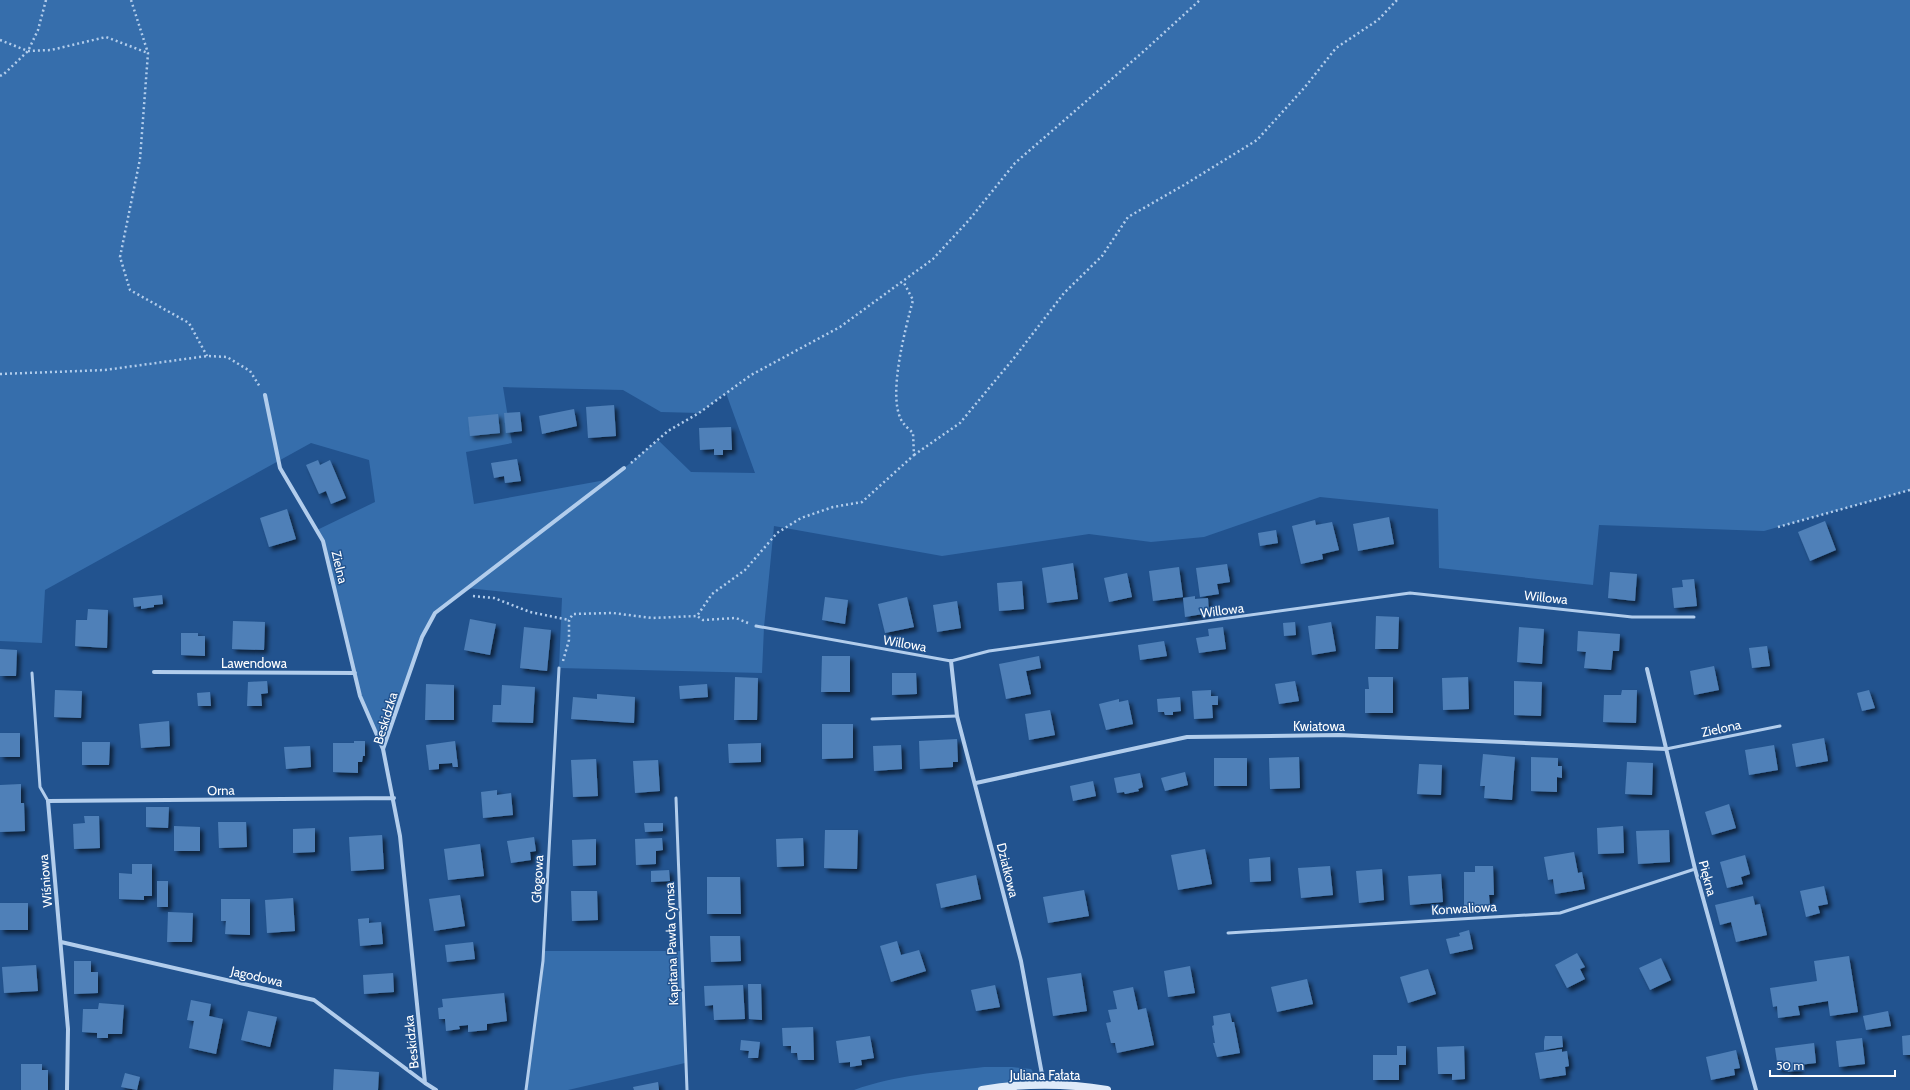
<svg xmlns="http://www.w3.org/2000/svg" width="1910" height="1090" viewBox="0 0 1910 1090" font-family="Cabin,sans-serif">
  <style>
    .green { fill: #366eac; fill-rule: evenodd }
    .building { fill: #4f80b8; filter: url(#shadow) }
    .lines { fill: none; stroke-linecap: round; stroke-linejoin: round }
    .path { stroke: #b2cdec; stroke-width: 2.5; stroke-dasharray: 2 3; stroke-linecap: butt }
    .lane { stroke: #b2cdec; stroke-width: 3 }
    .street { stroke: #b2cdec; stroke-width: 4 }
    .secondary { stroke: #deeaf9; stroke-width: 8 }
    .labels { text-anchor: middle; stroke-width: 3; stroke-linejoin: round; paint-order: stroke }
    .street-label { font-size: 13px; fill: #fff; stroke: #22538f }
  </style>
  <defs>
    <filter id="shadow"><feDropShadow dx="3.5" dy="3.5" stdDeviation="2" flood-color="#0009"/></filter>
  </defs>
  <rect width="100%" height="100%" fill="#22538f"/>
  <path class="green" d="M0,0H1910V490L1764,531L1599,525L1593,585L1439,568L1438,509L1320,497L1204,537L1151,542L1089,534L942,556L774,526L764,627L762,673L559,668L562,598L467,588L434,613L422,637L383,749L360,696L323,541L317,530L375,502L369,460L311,443L45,590L42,643L0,641ZM503,387L623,390L661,412L699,413L726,393L755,473L691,472L658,440L611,479L474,504L466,452L512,443Z
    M543,951H681L685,1063L568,1090H526Z
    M984,1067H1012L1031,1069L1044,1085L982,1090H854C895,1075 941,1072 984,1067Z"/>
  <path class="building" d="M614,405L616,436L588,438L586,407Z
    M574,409L577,426L542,434L539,416Z
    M520,412L522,431L506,433L504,413Z
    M498,414L500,433L470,436L468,417Z
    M731,427L732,450H723V455H714V449L700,450L699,428Z
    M517,459L521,481L505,483L504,476L494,478L491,463Z
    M318,460L320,465L330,460L346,498L331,504L326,491L319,494L306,465Z
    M287,509L296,539L269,547L260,518Z
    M1389,517L1394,544L1358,551L1353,524Z
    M1315,520L1316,525L1332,522L1339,550L1322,554L1323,559L1301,564L1292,526Z
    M1825,521L1836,550L1810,561L1798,532Z
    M1276,530L1278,543L1260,546L1258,533Z
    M1073,563L1078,599L1047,603L1042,568Z
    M1227,564L1230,582L1217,584L1219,594L1200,597L1196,568Z
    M1179,567L1183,597L1153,601L1149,571Z
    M1610,572L1637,574L1635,601L1608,598Z
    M1127,573L1132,597L1109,602L1104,578Z
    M1694,579L1697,606L1674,608L1672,588L1683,587L1682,580Z
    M1022,581L1024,609L999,611L997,583Z
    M162,595L163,604L154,605V607L141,609V606L134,607L133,598Z
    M1195,596V599L1208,598L1209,613L1185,617L1183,598Z
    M825,597L848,600L845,624L822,620Z
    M907,597L914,627L885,633L878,604Z
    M957,601L961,628L937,632L933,605Z
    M88,609L108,610L107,648L75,646L76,620H87Z
    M1376,616L1399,617L1398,649H1375Z
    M470,619L496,624L490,655L464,650Z
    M233,621L265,622L264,650L232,649Z
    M1295,622L1296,635L1284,636L1283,623Z
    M1331,622L1336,651L1312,655L1308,626Z
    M524,627L551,630L547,671L520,668Z
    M1223,627L1226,649L1199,653L1196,638L1209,636L1208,629Z
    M1519,627L1544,629L1542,664L1517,662Z
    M1578,631L1620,634L1619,651H1613L1611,670L1584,668L1586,652L1577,651Z
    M181,633H198V636H205V656L181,655Z
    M1164,641L1167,656L1140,660L1138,645Z
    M1767,646L1770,666L1752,668L1749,648Z
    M0,649L17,650L16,676H0Z
    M822,656H850V692H821Z
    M1039,656L1041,668L1026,671L1031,694L1006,699L999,664Z
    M1714,666L1719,690L1694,695L1690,671Z
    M892,673H916L917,694L892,695Z
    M735,677L758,678L757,720H734Z
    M1368,677H1393V713H1365V689H1369Z
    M1468,677L1469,709L1443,710L1442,678Z
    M267,681L268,693L261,694L262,706H247L248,682Z
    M1295,681L1299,701L1279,704L1275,684Z
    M1514,681L1542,682L1541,716L1514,715Z
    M426,684L454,685V720H425Z
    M707,684L708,697L680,699L679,686Z
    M502,685L535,687L533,723L492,722L493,705H501Z
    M55,690L82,691L81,718L54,717Z
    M1211,690V696H1218V705H1212L1213,718L1194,719L1192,691Z
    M1622,690H1637L1636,723L1603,722L1604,695H1621Z
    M1869,690L1875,708L1862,711L1857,693Z
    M210,692L211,706H198L197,693Z
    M597,694L635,697L634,723L571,719L573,697L597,699Z
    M1180,697L1181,711L1173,712V715H1165L1164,712H1158L1157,699Z
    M1119,699V702L1128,700L1133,724L1106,730L1099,704Z
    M1050,710L1055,735L1029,740L1025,714Z
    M169,721L170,746L141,748L139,724Z
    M822,724H853V758L822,759Z
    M0,733H20V757H0Z
    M1824,738L1828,761L1796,767L1792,744Z
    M957,739L958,762H953V767L920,769L919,741Z
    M354,741H365V756H363L362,762H358V773L333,772V743H354Z
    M455,741L458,767H453L452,763L439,764V769L429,770L426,745Z
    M82,742H110L109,765H82Z
    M761,743V762L729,763L728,744Z
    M901,745L902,769L874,771L873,746Z
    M1774,745L1778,770L1749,775L1745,750Z
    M310,746L311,767L286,769L284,747Z
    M1483,754L1515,757L1512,800L1484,798L1485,786H1480Z
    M1299,757L1300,788L1270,789L1269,758Z
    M1531,757L1558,758V766H1562V778L1557,777V792L1531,791Z
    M1214,758H1247V786H1214Z
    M596,759L598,796L573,797L571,760Z
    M658,760L660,791L635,793L633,761Z
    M1627,762L1653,763L1652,795L1625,794Z
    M1419,764L1442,765L1441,795L1417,794Z
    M1185,772L1188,785L1165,791L1161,778Z
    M1140,773L1143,787L1138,789L1139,791L1125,794L1124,792L1117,793L1114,778Z
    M1093,781L1096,796L1073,801L1070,786Z
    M21,784V803H24L25,831L0,832V785Z
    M497,790V795L511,793L513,815L483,818L481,792Z
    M1729,804L1736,828L1712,835L1705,812Z
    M146,807H169L168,828L146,827Z
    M84,816H99L100,848L74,849L73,824L85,823Z
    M218,822H246L247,847L219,848Z
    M644,823H663V831L645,832Z
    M174,826L200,827V851H174Z
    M1623,826L1624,853L1598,854L1597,828Z
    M315,828V852L293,853V829Z
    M825,830H858L857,869L824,868Z
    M1669,830L1670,862L1638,864L1636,831Z
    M382,835L384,869L351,871L349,837Z
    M534,837L536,851L530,852L531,860L511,863L507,841Z
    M662,838L663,850L656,851V864L636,865L635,839Z
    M803,838L804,866L777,867L776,839Z
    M596,839V865L573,866L572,840Z
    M480,844L484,876L448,880L444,849Z
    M1205,849L1212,884L1178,890L1171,855Z
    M1574,852L1578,873L1582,872L1585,889L1555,894L1553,879L1548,880L1544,857Z
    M1745,855L1750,874L1741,877L1743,884L1727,888L1720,862Z
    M1270,857L1271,881L1250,882L1249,859Z
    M132,864H152V896H144V900L119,899V873L132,874Z
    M1330,866L1333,895L1301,898L1298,868Z
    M1475,866H1493L1494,895H1489L1490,906H1464V872H1475Z
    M1382,869L1384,900L1359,903L1356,871Z
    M669,870L670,881L651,882V871Z
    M1441,874L1443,902L1410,905L1408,876Z
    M976,875L981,899L941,908L936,884Z
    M707,877H740L741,914H707Z
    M157,881H168V907H157Z
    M1824,886L1828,904L1818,906L1820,913L1806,917L1800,891Z
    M1084,890L1089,916L1048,923L1043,897Z
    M571,891H597L598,920L572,921Z
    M460,895L465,926L434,931L429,899Z
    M1753,896L1755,905L1760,904L1767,935L1736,942L1731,922L1720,925L1715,905Z
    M293,898L295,931L267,933L265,900Z
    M221,899H250V935L225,934L226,921H221Z
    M0,903H28V930H0Z
    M168,912L193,913L192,942H167Z
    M369,918V923L381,922L383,944L360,946L358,919Z
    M1469,930L1473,949L1450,954L1446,939L1460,936L1459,933Z
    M710,936H740L741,961L711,962Z
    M897,941L901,955L919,950L926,971L891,982L880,946Z
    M473,942L475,959L447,962L445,945Z
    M1577,953L1585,967L1580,969L1585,979L1567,988L1555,965Z
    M1849,956L1858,1012L1830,1016L1828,1001L1798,1006L1800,1015L1778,1018L1777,1006L1773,1007L1770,988L1817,981L1814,961Z
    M1661,958L1671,980L1650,990L1639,968Z
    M74,961H91V972H98V993L74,994Z
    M36,965L38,991L4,993L2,967Z
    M1190,966L1195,993L1168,997L1164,971Z
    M1428,969L1436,994L1408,1003L1400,977Z
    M393,973L394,992L364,994L363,975Z
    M1081,973L1087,1011L1053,1016L1047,978Z
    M1307,979L1313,1004L1277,1012L1271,987Z
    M748,984H761L762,1020L749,1019Z
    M743,985L745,1019L714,1020L713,1005L705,1006L704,986Z
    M995,985L1000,1007L976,1011L971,990Z
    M1133,987L1138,1010L1146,1008L1154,1045L1117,1053L1115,1043H1111L1106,1023L1111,1022L1108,1010L1117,1009L1113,991Z
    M504,993L507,1021L487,1024V1030L468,1032V1025L459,1026L460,1029L446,1031L445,1019H439L438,1008L443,1007L442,999Z
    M191,1000L211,1004L209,1016L223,1019L216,1054L189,1048L194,1021L187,1020Z
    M99,1003L124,1005L122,1034H108V1038H97V1033L82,1032L83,1009H98Z
    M248,1011L277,1017L270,1047L241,1040Z
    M1888,1011L1891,1026L1866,1030L1863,1016Z
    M1230,1013L1232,1022H1234L1240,1053L1217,1057L1213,1043H1215L1212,1026L1214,1025L1213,1016Z
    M813,1027L814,1060H798L797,1053H791V1046H783L782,1028Z
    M1910,1035V1055H1903L1902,1036Z
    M870,1036L874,1058L861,1060L862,1065L850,1067V1062L839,1063L836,1041Z
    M1545,1036H1562L1563,1047L1544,1050V1041Z
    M1862,1038L1865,1064L1839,1067L1836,1041Z
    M741,1040L760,1042L758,1058H748L749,1051L740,1050Z
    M1814,1043L1816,1063L1799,1065L1800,1070L1788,1072L1787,1068L1778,1069L1775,1048Z
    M1397,1046H1406V1065H1399V1080H1373V1055H1397Z
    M1464,1046L1465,1079L1452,1080V1074H1438L1437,1047Z
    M1562,1049V1052L1567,1051L1569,1066L1565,1067L1566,1075L1540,1079L1535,1053Z
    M1736,1050L1740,1068L1734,1069L1735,1075L1711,1080L1706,1057Z
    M21,1064H42V1070H48V1090H21Z
    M334,1069L379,1072L378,1090H333Z
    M125,1073L140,1077L137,1090L121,1087Z
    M658,1082L659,1090H634L633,1087Z"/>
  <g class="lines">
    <path class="path" d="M131,0L148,53L140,159L120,257L130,290L189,323L207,356
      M0,40L28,51L51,50L106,37L148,53
      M0,76L4,74L28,51L38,30L46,0
      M0,374L105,370L207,356L227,357L250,371L260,387
      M914,455L960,423L1014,358L1064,293L1102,256L1128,217L1184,185L1257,140L1305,87L1336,48L1378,20L1397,0
      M631,463L668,431L699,413L751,375L840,327L933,259L969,220L1015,163L1144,51L1200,0
      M1778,527L1910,490
      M473,596L494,598L530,612L569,620
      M748,623L736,618L703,620L697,616L712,594L745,570L777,533L801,518L833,507L862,502L914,455L913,433C910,430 906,427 904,424C885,402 906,327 913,300L903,281
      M563,661L569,640V620L573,614L613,613L652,618L697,616"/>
    <path class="lane" d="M756,626L951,661L989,651L1410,593L1632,617H1694
      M32,673L40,787L48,801
      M872,719L957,716
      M1666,749L1780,726
      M676,798L687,1090
      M1228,933L1560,913L1695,869
      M526,1090L543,961L559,668"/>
    <path class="street" d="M265,395L280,468L323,541L360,696L383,749
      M951,661L957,716L1021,961L1044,1085
      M1647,669L1695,869L1756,1090
      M154,672L355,673
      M976,783L1187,737L1339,735L1666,749
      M61,942L314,1000L425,1083
      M67,1090L68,1029L48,801L394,798
      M436,1090L425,1083L400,836L383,749L422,637L435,613L624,468"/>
    <path class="secondary" d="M982,1090C1023,1083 1066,1083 1107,1090"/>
  </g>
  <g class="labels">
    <g class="street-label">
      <text transform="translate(340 567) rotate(77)" y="5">Zielna</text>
      <text transform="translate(1546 597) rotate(6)" y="5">Willowa</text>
      <text transform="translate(1222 610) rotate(-7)" y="5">Willowa</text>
      <text transform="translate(905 643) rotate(10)" y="5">Willowa</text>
      <text x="254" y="668">Lawendowa</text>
      <text transform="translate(385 718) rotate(-73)" y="5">Beskidzka</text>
      <text x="1319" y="731">Kwiatowa</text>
      <text transform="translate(1721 728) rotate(-12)" y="5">Zielona</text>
      <text transform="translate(221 790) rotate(-1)" y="5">Orna</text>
      <text transform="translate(1008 870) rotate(76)" y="5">Działkowa</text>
      <text transform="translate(1708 878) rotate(75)" y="5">Piękna</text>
      <text transform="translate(537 879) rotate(-87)" y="5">Głogowa</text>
      <text transform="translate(45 881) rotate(-95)" y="5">Wiśniowa</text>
      <text transform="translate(1464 908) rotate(-3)" y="5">Konwaliowa</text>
      <text transform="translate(671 944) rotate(-92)" y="5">Kapitana Pawła Cymsa</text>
      <text transform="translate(257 976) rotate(13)" y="5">Jagodowa</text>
      <text transform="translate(411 1042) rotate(-96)" y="5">Beskidzka</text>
      <text x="1045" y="1080">Juliana Fałata</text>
    </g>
  </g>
  <path d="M1770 1070v6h125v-6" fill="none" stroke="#ffffff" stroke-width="2"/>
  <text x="1776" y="1070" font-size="12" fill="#ffffff" stroke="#22538f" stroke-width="3" paint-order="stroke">50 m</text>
</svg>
